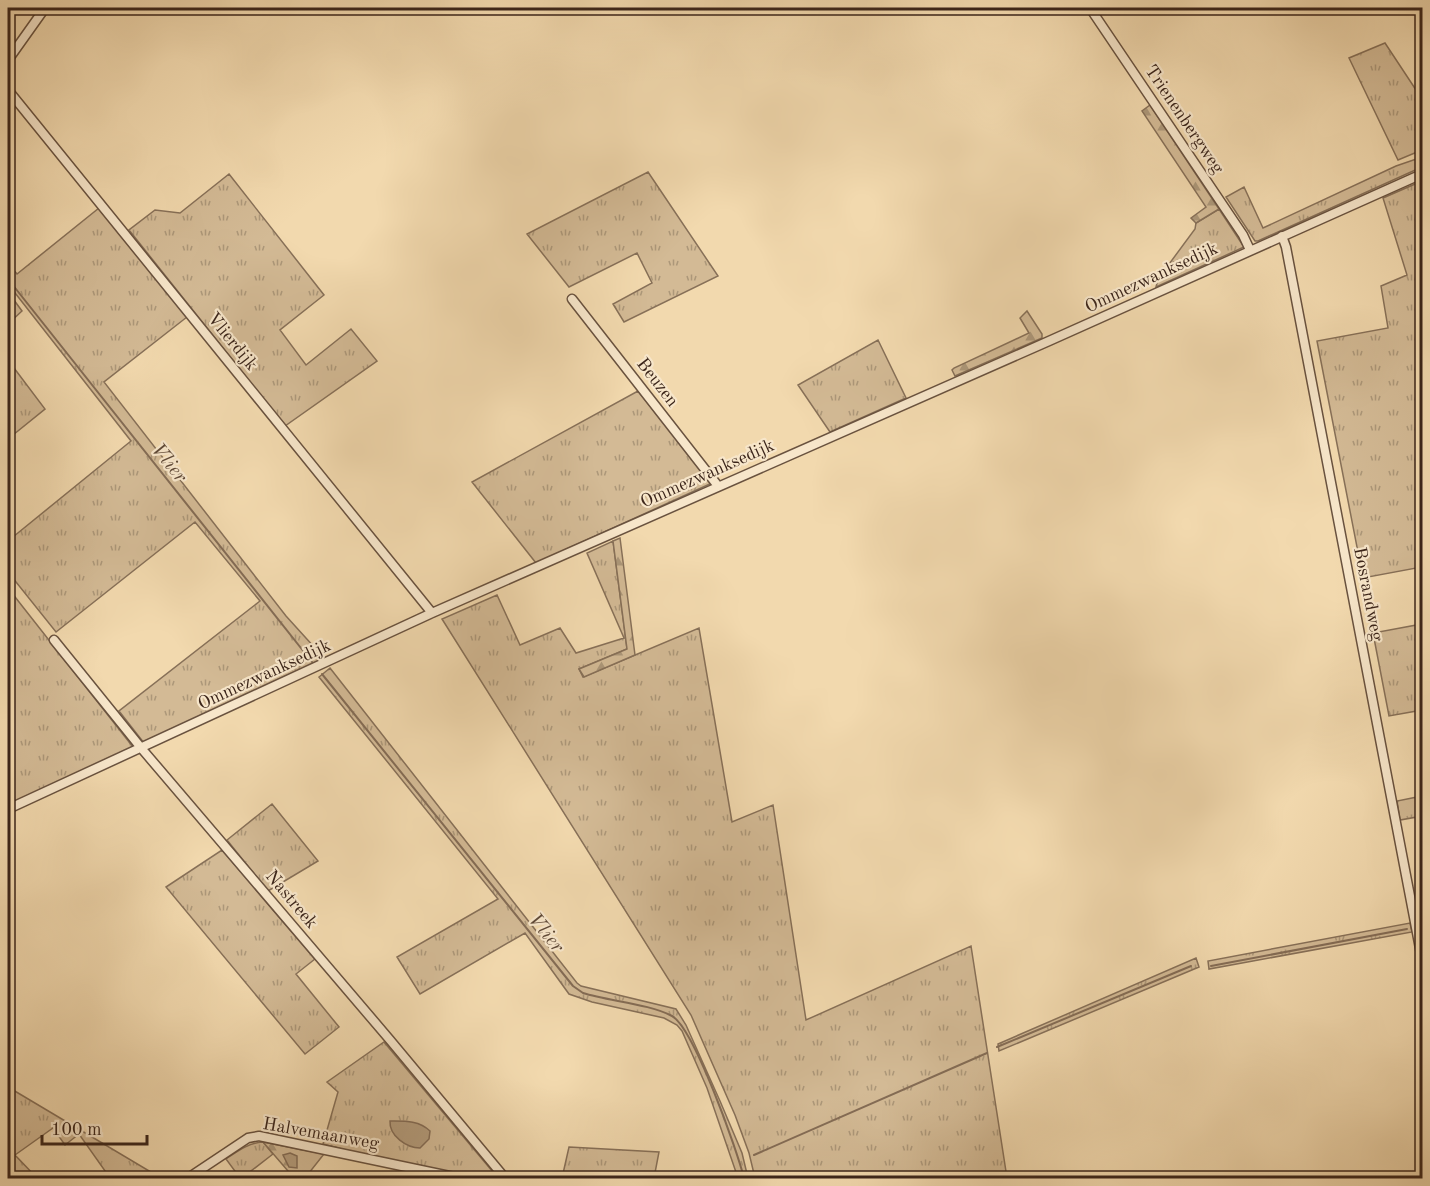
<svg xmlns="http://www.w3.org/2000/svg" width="1430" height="1186" viewBox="0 0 1430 1186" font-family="'Old Standard TT',serif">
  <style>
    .grass { fill: url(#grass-tufts); stroke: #877058; stroke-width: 1.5 }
    .forest { fill: url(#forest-firs); stroke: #877058; stroke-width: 1.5 }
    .water { fill: #b49c7c; stroke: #846c55; stroke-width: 1.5 }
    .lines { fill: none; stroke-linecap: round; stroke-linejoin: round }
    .stream { stroke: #846c55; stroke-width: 2 }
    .minor-casing { stroke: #69523f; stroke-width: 11 }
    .minor { stroke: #f7e6ca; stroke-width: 8 }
    .labels { text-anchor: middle; stroke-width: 4.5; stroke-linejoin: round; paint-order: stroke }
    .street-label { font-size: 18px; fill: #3b251a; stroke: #f7e6ca }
    .water-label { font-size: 20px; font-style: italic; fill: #5f4937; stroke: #f7e6ca }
  </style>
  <defs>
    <pattern id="grass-tufts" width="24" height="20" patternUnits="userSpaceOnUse" patternTransform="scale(1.5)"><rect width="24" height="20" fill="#d3ba95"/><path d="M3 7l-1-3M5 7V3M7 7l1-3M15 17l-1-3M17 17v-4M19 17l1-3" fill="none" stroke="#ac9779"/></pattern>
    <pattern id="forest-firs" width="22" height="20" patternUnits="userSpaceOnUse" patternTransform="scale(1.5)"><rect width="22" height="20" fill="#d3ba95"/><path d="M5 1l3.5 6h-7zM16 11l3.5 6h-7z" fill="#ac9779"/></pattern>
  </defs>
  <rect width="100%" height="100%" fill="#f2d9ae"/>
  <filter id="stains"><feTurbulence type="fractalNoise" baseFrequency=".00333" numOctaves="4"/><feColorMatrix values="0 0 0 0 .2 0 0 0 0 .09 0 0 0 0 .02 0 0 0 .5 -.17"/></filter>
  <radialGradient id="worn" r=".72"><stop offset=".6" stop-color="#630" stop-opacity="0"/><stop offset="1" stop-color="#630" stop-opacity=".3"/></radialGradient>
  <path class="grass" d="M1385,43L1422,99V150L1398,160L1349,58Z
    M1422,157V167L1258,241H1255L1226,197L1244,187L1263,228L1396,166Z
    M648,172L718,276L624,322L613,304L652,283L637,253L569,287L527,234Z
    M229,174L324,295L280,330L306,365L351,329L377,361L285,426L129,230L155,210L180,213Z
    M1422,181V567L1363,578L1317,341L1388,328L1381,286L1407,275L1383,198Z
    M99,208L187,317L104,382L286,616L325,659L144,743L119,711L260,601L195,522L56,632L8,572V541L131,441L8,284V263L17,274Z
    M1219,209L1244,247L1156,287L1158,279L1195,229L1196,223Z
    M8,292L22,311L8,324Z
    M878,340L906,398L830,432L798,385Z
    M8,360L45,409L8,439Z
    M638,391L712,483L536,563L472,482Z
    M613,541L627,649L579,669L583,677L699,628L732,822L773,805L806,1020L971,946L1007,1178H755L749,1153L735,1115L691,1015L442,619L497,595L520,645L560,628L576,653L624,638L587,553Z
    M8,588L133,747L8,806Z
    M1422,624V710L1389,716L1373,633Z
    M330,668L577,983L581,986L676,1009L686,1025L720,1101L742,1153L748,1178H738L707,1088L682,1031L677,1025L664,1018L592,1002L569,994L525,933L420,994L397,957L498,899L319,677Z
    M1422,796V816L1400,820L1397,801Z
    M272,804L318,861L268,891L227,840Z
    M222,850L315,959L296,974L339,1027L305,1054L166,887Z
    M1410,923L1412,932L1209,969L1208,961Z
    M1196,958L1199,967L999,1051L998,1044Z
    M384,1042L498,1178H464L387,1161L323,1144L338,1092L327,1082Z
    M8,1087L161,1178H110L79,1134L65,1145L53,1128L15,1155L37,1178H8Z
    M263,1142L273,1154L251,1171L256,1178H240L226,1159C238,1151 248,1143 263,1142Z
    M569,1147L659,1152L654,1178H562Z"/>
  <path class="forest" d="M1150,105L1219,209L1196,223L1191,218L1206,207L1142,111Z
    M1027,311L1042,334V338L955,376L952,370L954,368L1029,333L1020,318Z
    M620,538L635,655L584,677L579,669L627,649L613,541Z
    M263,1142L324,1154L305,1178H294Z"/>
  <path class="water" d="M390,1121C404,1121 419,1120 430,1131L429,1139L420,1148C407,1148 389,1136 390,1121Z
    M290,1153L297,1156V1168L289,1167L283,1155Z"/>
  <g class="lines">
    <path class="stream" d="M8,279L312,662
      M322,674L573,986L583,993C608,1001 650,1004 672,1016C694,1028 737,1150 744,1178
      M1211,966L1407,929
      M997,1047L1191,966
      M754,1155L987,1053"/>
    <defs>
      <path id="minor" d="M1090,8L1243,235L1250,250
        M8,60L45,8
        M8,90L432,613
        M1282,236L1286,247L1422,959
        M572,299L718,486
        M54,640L142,749L390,1040L505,1178
        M8,809L432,613L1049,341L1422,174
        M188,1178L248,1138L259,1136L459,1178"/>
    </defs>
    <use href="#minor" class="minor-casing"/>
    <use href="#minor" class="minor"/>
  </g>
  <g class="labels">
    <g class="street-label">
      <text transform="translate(1185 119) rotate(56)" y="6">Trienenbergweg</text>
      <text transform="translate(1151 277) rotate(-25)" y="6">Ommezwanksedijk</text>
      <text transform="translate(233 341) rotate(51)" y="6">Vlierdijk</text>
      <text transform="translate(658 382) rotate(52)" y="6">Beuzen</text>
      <text transform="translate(707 473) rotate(-24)" y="6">Ommezwanksedijk</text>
      <text transform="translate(1369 594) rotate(79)" y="6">Bosrandweg</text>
      <text transform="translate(264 674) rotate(-25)" y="6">Ommezwanksedijk</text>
      <text transform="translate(292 899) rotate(50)" y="6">Nastreek</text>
      <text transform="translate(321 1133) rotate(10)" y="6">Halvemaanweg</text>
    </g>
    <g class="water-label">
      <text transform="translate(170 462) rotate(51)" y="7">Vlier</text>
      <text transform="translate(547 932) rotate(51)" y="7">Vlier</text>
    </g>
  </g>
  <rect width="1430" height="1186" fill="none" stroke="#f2d9ae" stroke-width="30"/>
  <rect x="9" y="9" width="1412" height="1168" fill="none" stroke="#3b251a" stroke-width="3"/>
  <rect x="15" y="15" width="1400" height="1156" fill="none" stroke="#3b251a" stroke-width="1.5"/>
  <path d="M42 1135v9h105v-9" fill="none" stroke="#3b251a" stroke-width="3"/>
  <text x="51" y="1135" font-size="18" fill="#3b251a" stroke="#f7e6ca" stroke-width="4.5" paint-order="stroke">100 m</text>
  <rect width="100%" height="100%" filter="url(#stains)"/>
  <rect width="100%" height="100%" fill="url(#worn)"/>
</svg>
